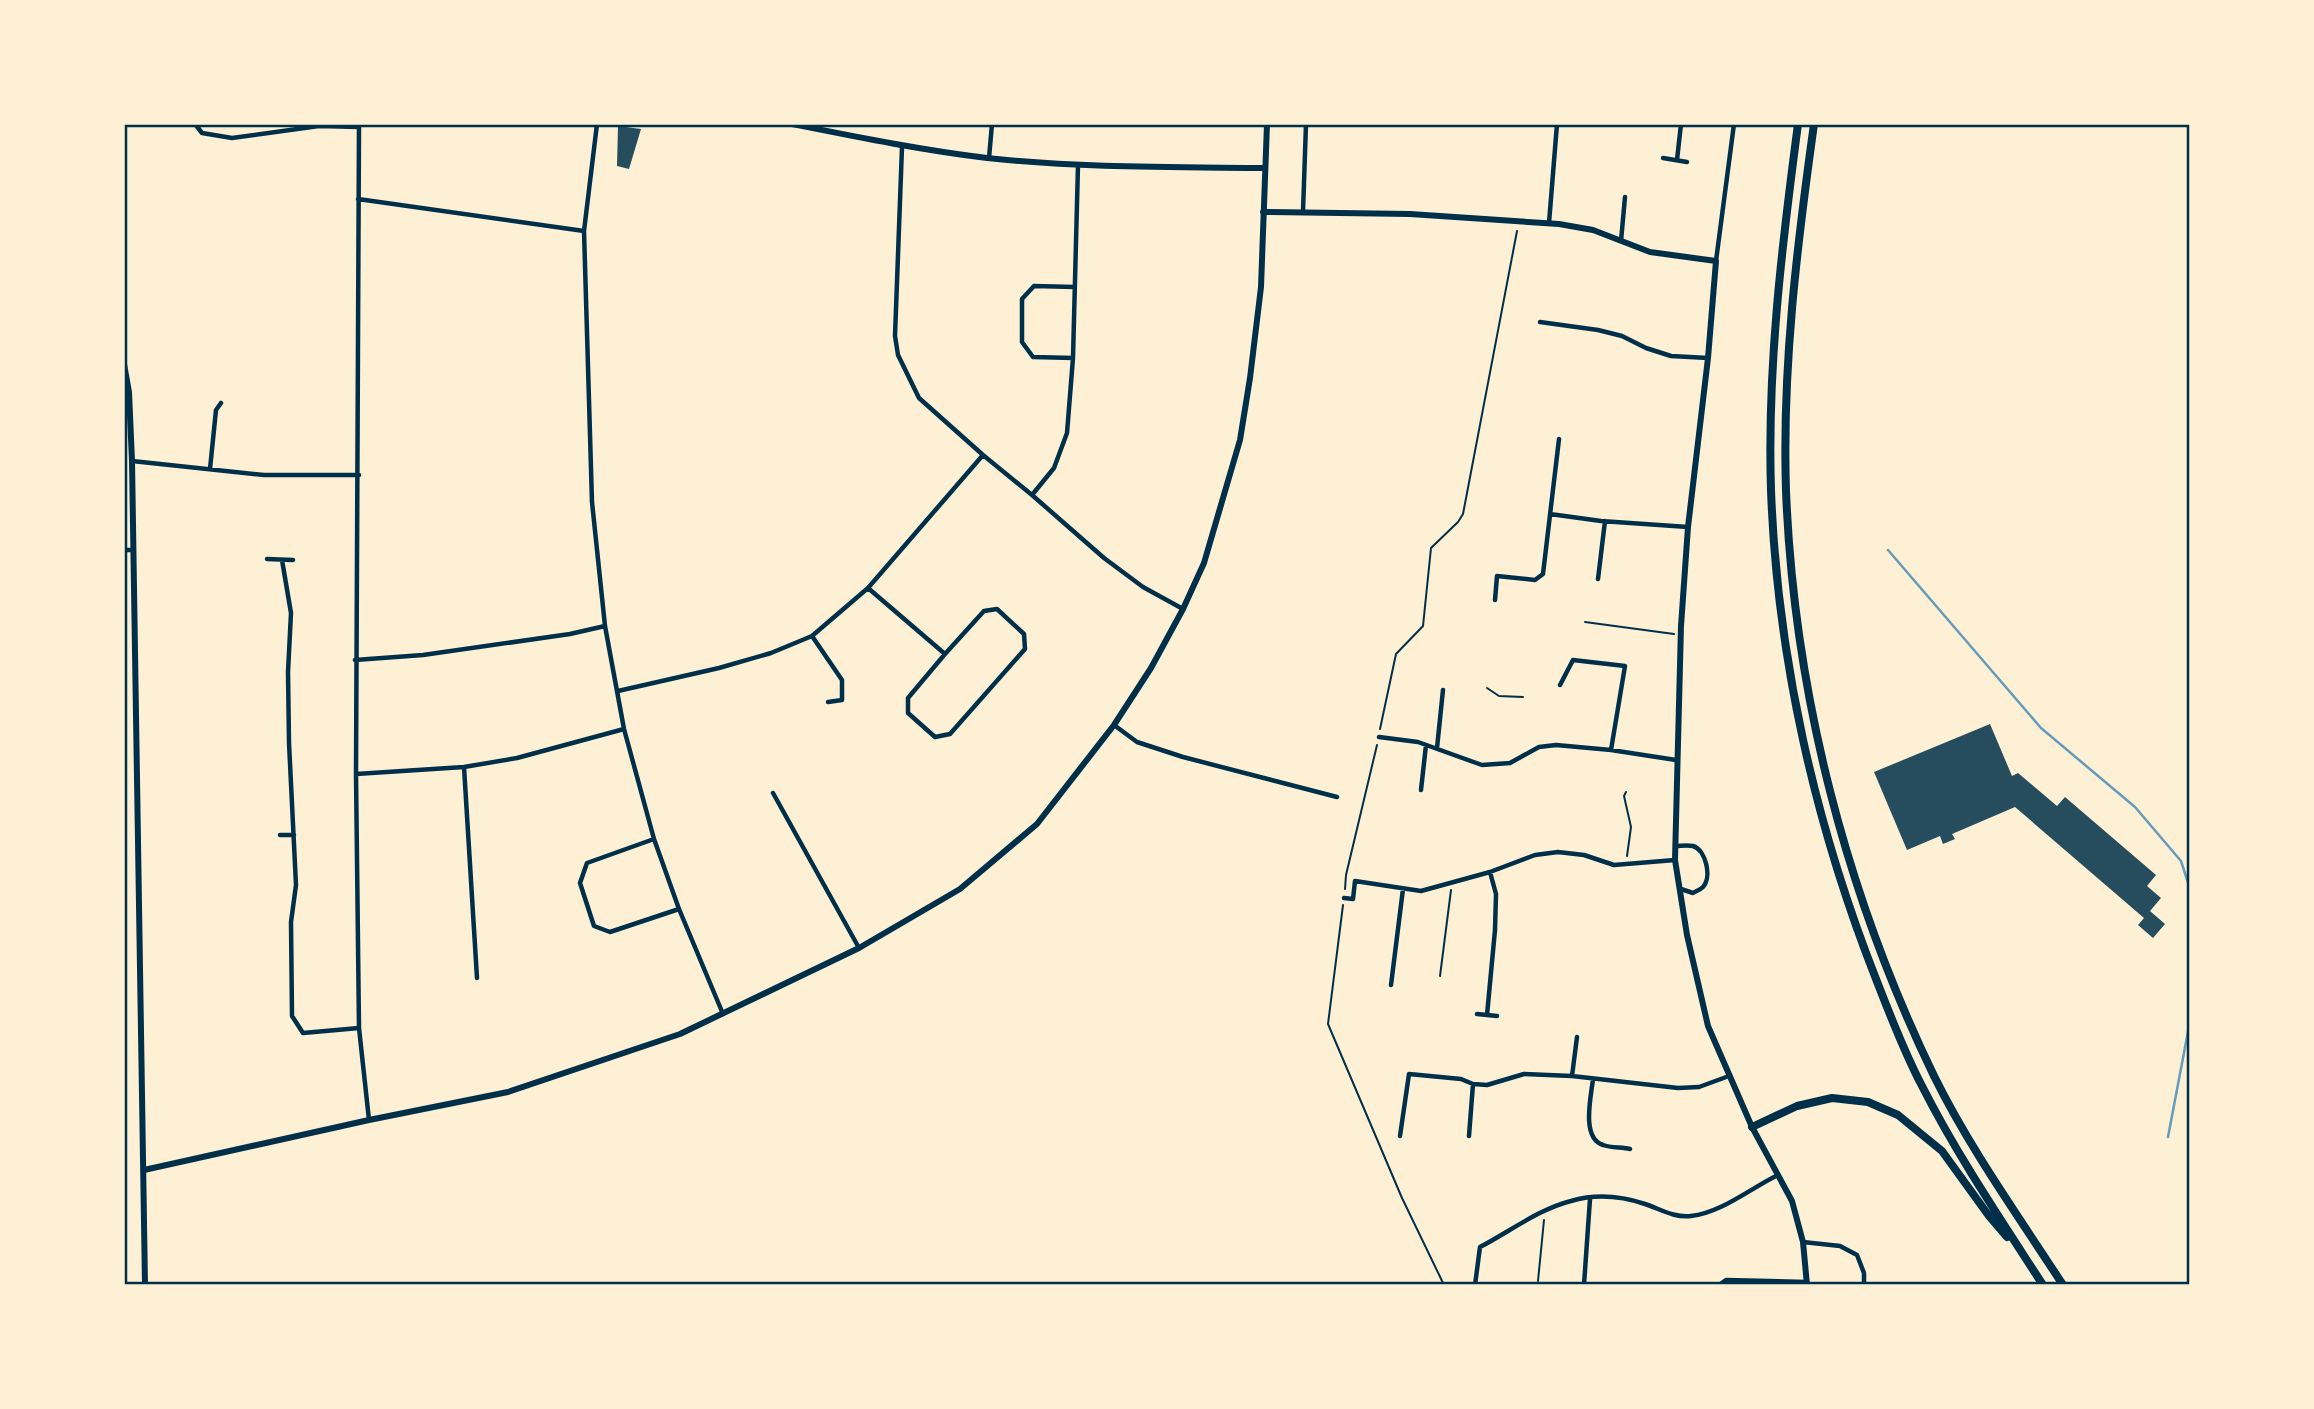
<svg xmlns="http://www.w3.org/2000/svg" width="2314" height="1409" viewBox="0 0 2314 1409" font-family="Ubuntu,sans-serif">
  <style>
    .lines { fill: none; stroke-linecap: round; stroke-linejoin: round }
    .stream { stroke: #669bbc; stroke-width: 2.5 }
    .building { fill: #264d5e }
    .path { stroke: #003049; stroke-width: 2 }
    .minor { stroke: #003049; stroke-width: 4.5 }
    .tertiary { stroke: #003049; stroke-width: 6 }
    .trunk { stroke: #003049; stroke-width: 8 }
    .neatline { fill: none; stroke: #003049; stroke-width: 2.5 }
  </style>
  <rect width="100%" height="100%" fill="#fdf0d5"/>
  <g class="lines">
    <path class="stream" d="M1888,550L2041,728L2135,807L2181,861L2190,889
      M2168,1137L2190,1021"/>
  </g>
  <path class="building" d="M618,126L641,129L629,169L617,166Z
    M1990,724L2012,776L2018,773L2057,806L2065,797L2156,875L2147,886L2161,898L2150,911L2165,924L2153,938L2138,925L2144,918L2015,807L1952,834L1955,839L1943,844L1940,836L1907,850L1874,772Z"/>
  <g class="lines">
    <path class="path" d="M1585,622L1674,634
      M1487,688L1499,696L1523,697
      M1380,729L1396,654L1423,626L1431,548L1458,522L1463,514L1517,231
      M1626,792L1624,796L1631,827L1627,856
      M1345,889L1346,875L1377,745
      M1343,905L1328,1024L1402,1198L1444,1285
      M1440,976L1451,890
      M1538,1281L1544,1220"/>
    <path class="minor" d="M195,124L202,133L232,138L319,126L359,127
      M359,124L356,774L359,1028L369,1120
      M597,124L584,231L592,502L605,626L624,729L654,839L679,909L723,1014
      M902,147L895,336L898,355L919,398L983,455L1032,495L1104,558L1143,587L1183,609
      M989,158L992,124
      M1663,158L1687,162
      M1677,160L1681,124
      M358,199L584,231
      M1303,212L1306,124
      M1549,223L1557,124
      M1621,241L1625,197
      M1716,261L1734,124
      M1540,322L1598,330L1622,336L1646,348L1671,356L1708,358
      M1073,358L1033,357L1022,342V299L1034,286L1075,287
      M132,461L264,475H359
      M210,469L216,410L221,403
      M1032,495L1054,468L1067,433L1073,358L1078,165
      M1550,514L1601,521L1688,527
      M124,550H133
      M267,559L293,560
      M282,560L291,613L288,672L289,743L296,885L291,922L292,1016L303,1033L359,1028
      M1598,579L1605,521
      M868,588L945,654L984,611L997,609L1024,634L1025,649L950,734L935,737L908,713V698L945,654
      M1495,600L1497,576L1535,580L1543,574L1559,439
      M812,636L842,680V700L828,702
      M355,660L423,655L570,634L605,626
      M1560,685L1573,660L1625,666L1611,750
      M618,691L719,668L771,653L812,636L868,588L983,455
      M1114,725L1137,742L1183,757L1337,797
      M1379,737L1418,742L1482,765L1510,763L1539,747L1556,745L1611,750L1676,760
      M1437,748L1443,690
      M464,767L477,978
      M356,774L464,767L517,758L624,729
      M1421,790L1426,745
      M773,793L859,948
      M280,835H294
      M654,839L587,863L580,883L594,926L610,932L679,909
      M1675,846C1681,846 1687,845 1693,846C1706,850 1712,877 1703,887C1700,890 1696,891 1693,893L1681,889
      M1344,898L1353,899L1355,881L1421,891L1490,872L1535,855L1558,852L1584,855L1614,865L1675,860
      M1391,985L1403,889
      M1477,1014L1497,1016
      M1487,1015L1495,930L1496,894L1490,872
      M1572,1076L1577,1037
      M1593,1079C1591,1097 1581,1138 1603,1145C1611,1148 1622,1147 1630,1149
      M1400,1136L1409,1074L1461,1079L1473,1084L1487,1085L1524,1074L1572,1076L1678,1088L1699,1087L1729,1076
      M1469,1136L1473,1084
      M1803,1242L1840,1246L1857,1255L1864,1273V1285
      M1475,1285L1480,1247C1509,1232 1539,1209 1571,1201C1595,1194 1621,1196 1645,1204C1660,1209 1674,1218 1691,1216C1721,1213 1751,1188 1778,1175
      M1584,1285L1590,1199
      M1719,1285L1726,1280L1807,1282"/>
    <path class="tertiary" d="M792,124C857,137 921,150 987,158C1079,168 1172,167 1264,168
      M1263,212L1410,214L1559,224L1593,230L1650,252L1716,261L1708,358L1688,527L1681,626L1675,860L1687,935L1708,1026L1752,1127L1792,1201L1803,1242L1807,1285
      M124,364L129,392L132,461L145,1285
      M144,1170L369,1120L508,1092L680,1034L859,948L960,889L1037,824L1114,725L1151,668L1183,609L1204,563L1240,440L1250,378L1261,287L1267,124"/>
    <path class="trunk" d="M1798,124C1782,245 1767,368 1771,490C1777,657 1815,824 1876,979C1890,1015 1904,1052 1922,1086C1957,1155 2001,1220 2043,1285
      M1814,124C1797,246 1782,368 1786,491C1794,693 1846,894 1934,1076C1970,1149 2019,1217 2063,1285
      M1752,1127L1797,1106L1832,1098L1868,1102L1898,1115L1942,1151L1989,1216L2007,1237"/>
  </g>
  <rect width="2314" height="1409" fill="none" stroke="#fdf0d5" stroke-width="252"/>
  <rect x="126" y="126" width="2062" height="1157" class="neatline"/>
</svg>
